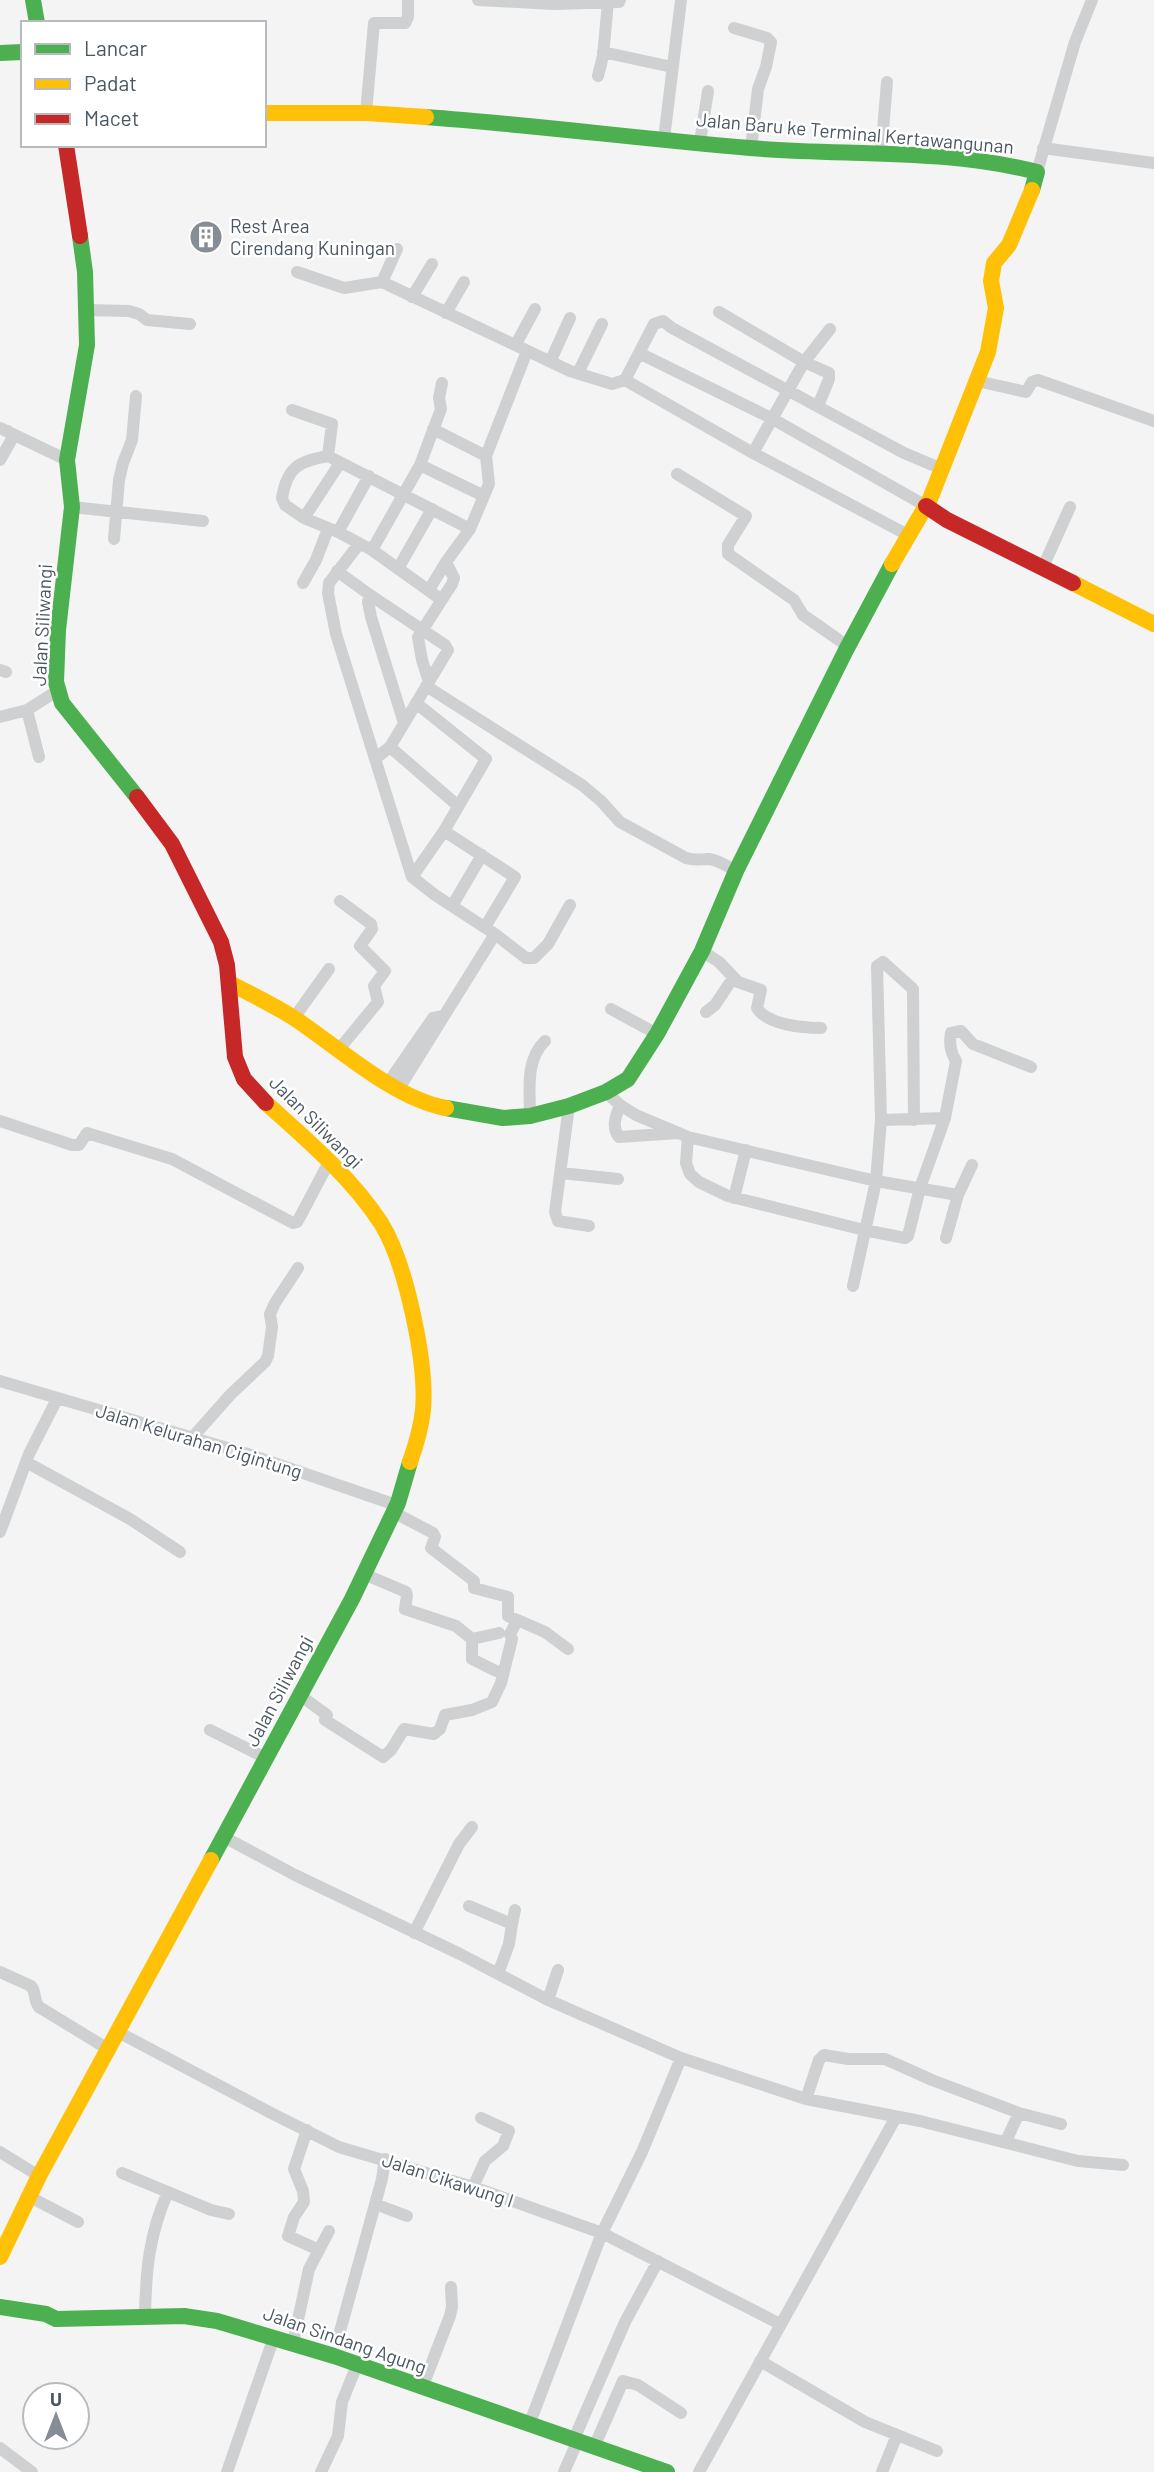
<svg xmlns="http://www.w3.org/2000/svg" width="1154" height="2472" viewBox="0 0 1154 2472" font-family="Barlow,sans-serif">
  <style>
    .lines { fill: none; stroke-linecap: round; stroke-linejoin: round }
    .street { stroke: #ced0d2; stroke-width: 12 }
    .fast { stroke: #4caf50; stroke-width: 16 }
    .slow { stroke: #ffc107; stroke-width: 16 }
    .jam { stroke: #c62828; stroke-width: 16 }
    .labels { text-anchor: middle; stroke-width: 5; stroke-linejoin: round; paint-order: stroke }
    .street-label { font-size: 19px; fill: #4a5661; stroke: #fff }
    .poi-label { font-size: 19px; fill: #4a5661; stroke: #fff; text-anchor: start }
  </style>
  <rect width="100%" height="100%" fill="#f4f4f4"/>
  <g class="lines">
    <path class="street" d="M478,0L554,4L619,2L620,0
      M734,28L767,38L771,42L766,67L758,89L751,148
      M603,52L672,67
      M598,76L603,56L608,2
      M366,113L374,23H405L408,17V0
      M664,139L681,0
      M700,142L708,91
      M1043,148L1154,163
      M881,154L887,82
      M1037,172L1075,42L1092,0
      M297,272L344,288L382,282L570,371L612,384L625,380L753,453L908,535
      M382,282L397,249
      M412,297L432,264
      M86,310L129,311L139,314L147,320L190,324
      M719,312L804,362L829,373V379L818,406
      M446,313L464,282
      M516,344L535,309
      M639,353L771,418L926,506
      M551,360L570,318
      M578,373L602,324
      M625,380L654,324L663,321L672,328L904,453L942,469
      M977,381L1026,392L1032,382L1038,380L1154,421
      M292,410L332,424L328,456
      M0,428L67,460
      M433,429L486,456
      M753,453L804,362L830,329
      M0,460L13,437L8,431
      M420,465L484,496
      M677,474L746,516L728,545V554L794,600L803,615L849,647
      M72,507L203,521
      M304,518L340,463
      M338,532L369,476
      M114,539L119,480L123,463L132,440L136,396
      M359,544L329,583L328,593L336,634L412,877L435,895L495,934L398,1090
      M372,550L420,465L441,409L439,398L442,383
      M399,567L432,509
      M1043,567L1070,507
      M337,571L370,595L368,602L371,617L404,723
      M303,583L316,560L328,529
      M429,590L446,562
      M370,595L445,645L448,650L390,747L376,758
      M442,600L372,550L338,532L304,518L285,505L282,498C287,467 299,461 328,456L470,529
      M0,670L6,672
      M429,682L422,660L418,637L452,584L454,578L446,562L470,529L489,484L486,456L527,351
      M426,686L582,785L601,801L620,822L686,858C696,861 700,859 709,859C719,860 728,867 736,871
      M27,710L39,757
      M0,717L27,710L57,691
      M390,747L457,805
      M444,831L515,877L485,927
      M412,877L444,831L486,759L416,703
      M340,901L371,924L372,929L360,946L385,971L374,986L378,1002L340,1048
      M452,906L482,855
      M495,934L526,958H534L548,944L570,905
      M702,951L719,962L738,982L761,990L757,1008C767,1025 804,1028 821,1028
      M611,1009L657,1034
      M706,1012L715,1005L733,978
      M294,1018L329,969
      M388,1083L433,1018L444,1016
      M606,1092L620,1105L636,1115L688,1137L876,1181L958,1195
      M620,1105C616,1116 611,1127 619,1137L679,1133
      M569,1106L555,1212L558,1221L589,1226
      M530,1116C530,1091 525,1060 545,1041
      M881,1120L945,1118
      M0,1121L72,1145H79L87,1133L172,1159L293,1223L297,1222L301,1215L330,1160
      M688,1137L686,1163L690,1174L699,1182L728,1196L864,1230L905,1238L908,1236L920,1188L945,1118L956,1061C951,1053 949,1043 951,1033L961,1031L973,1044L1031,1067
      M561,1173L618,1179
      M734,1198L746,1150
      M946,1238L958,1195L972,1165
      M853,1286L876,1181L881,1120L877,966L883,962L913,989L914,1120
      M0,1381L251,1455L396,1505
      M191,1439L231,1394L265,1362L268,1356L272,1327L270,1314L275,1303L298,1268
      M26,1462L130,1519L180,1552
      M393,1512L433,1533L435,1537L431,1548L474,1581V1588L508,1597V1616L545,1632L568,1649
      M0,1532L29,1454L57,1399
      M364,1574L406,1592L407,1596L405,1609L456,1626L472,1639L499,1633
      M472,1639V1659L496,1671
      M301,1696L327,1715L325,1720L383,1757L391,1750L404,1729L434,1734L440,1729L445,1715L472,1710L492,1702L501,1683L512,1639L510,1634L517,1621
      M210,1730L266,1758
      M224,1837L295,1875L460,1954L548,2000L681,2058L806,2099L920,2121L1078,2161L1123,2165
      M469,1906L512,1924L515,1910
      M414,1933L459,1844L472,1827
      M0,1972L31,1986C37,1993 33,2000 39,2007L108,2049
      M498,1974L509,1944L512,1924
      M548,2000L558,1970
      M118,2032L273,2114L339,2147L473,2187L602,2233L780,2324
      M806,2099L819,2060L824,2055L848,2059H885L932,2080L1019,2113L1061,2124
      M307,2130L294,2169L303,2191L304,2202L294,2217L288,2236L319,2250
      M1006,2141L1019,2113
      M0,2152L39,2176
      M122,2173L211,2210L229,2214
      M473,2187L485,2161L503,2146L509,2131L481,2118
      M28,2196L78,2222
      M375,2204L407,2216
      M145,2315C146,2270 149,2234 168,2192
      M339,2335L382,2179L385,2159
      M293,2343L309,2269L329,2231
      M760,2361L865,2422L937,2451
      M422,2388L450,2316L452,2307L451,2287
      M529,2425L602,2233L642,2152L681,2058
      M574,2439L625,2322L658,2261
      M595,2445L623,2381L638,2385L681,2413
      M0,2448L32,2472
      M227,2472L274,2337
      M321,2472L338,2436L342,2402L357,2365
      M564,2472L578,2440
      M699,2472L896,2117
      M882,2472L897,2435"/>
    <path class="fast" d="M33,0L37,23
      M0,53L23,52
      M426,117C534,125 642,139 750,148C845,156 944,148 1037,172L1032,190
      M80,236L85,272L87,345L67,460L72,507L58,630L56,682L62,703L137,797
      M446,1108L503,1118L530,1116L569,1106L606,1092L628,1079L657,1034L702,951L736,871L846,650L892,564
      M211,1860L352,1599L398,1503L410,1462
      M0,2307L46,2314L56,2319L184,2316L217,2321L334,2356L667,2472"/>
    <path class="slow" d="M264,113H366L426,117
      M892,564L930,499L988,352L996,308L991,281L994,263L1009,245L1032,190
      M1073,583L1154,624
      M230,983C252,995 276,1006 297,1020C340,1049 395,1099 446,1108
      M266,1103C307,1140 350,1176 381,1223C406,1263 427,1363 423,1410C421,1428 416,1445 410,1462
      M0,2257L39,2176L211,1860"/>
    <path class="jam" d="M66,145L80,236
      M926,506L947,520L1073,583
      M137,797L172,844L221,942L227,965L235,1057L244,1079L266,1103"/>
  </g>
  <defs>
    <symbol id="building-disc" viewBox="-11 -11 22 22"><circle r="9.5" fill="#868d94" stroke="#fff"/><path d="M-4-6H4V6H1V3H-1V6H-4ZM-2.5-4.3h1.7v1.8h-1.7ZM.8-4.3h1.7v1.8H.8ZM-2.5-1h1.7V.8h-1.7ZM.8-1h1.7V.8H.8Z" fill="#fff"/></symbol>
  </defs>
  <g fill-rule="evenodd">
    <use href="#building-disc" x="187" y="218" width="38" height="38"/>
  </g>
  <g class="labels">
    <g class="street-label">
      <text transform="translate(855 133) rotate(5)" y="7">Jalan Baru ke Terminal Kertawangunan</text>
      <text transform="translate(42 625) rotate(-87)" y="7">Jalan Siliwangi</text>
      <text transform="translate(316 1122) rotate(45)" y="7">Jalan Siliwangi</text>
      <text transform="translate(199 1441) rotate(17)" y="7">Jalan Kelurahan Cigintung</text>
      <text transform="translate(279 1691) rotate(-62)" y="7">Jalan Siliwangi</text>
      <text transform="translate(448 2180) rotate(18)" y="7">Jalan Cikawung I</text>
      <text transform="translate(345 2340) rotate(19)" y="7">Jalan Sindang Agung</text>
    </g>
    <g class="poi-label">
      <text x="230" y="233">Rest Area<tspan x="230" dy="22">Cirendang Kuningan</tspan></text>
    </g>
  </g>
  <rect x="21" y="21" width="245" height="126" fill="#ffffff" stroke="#b7bbc0" stroke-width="2"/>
  <rect x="35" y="44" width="35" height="10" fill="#4caf50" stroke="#b7bbc0" stroke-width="2"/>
  <text x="84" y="56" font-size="21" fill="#4a5661">Lancar</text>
  <rect x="35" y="79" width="35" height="10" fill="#ffc107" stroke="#b7bbc0" stroke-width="2"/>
  <text x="84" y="91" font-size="21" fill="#4a5661">Padat</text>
  <rect x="35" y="114" width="35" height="10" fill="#c62828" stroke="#b7bbc0" stroke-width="2"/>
  <text x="84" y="126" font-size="21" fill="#4a5661">Macet</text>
  <g transform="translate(56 2416)"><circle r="33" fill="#ffffff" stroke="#b7bbc0" stroke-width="2"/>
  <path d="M0-5L12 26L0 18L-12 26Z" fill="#868d94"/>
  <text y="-10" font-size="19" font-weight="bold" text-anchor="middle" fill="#4a5661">U</text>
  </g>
</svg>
